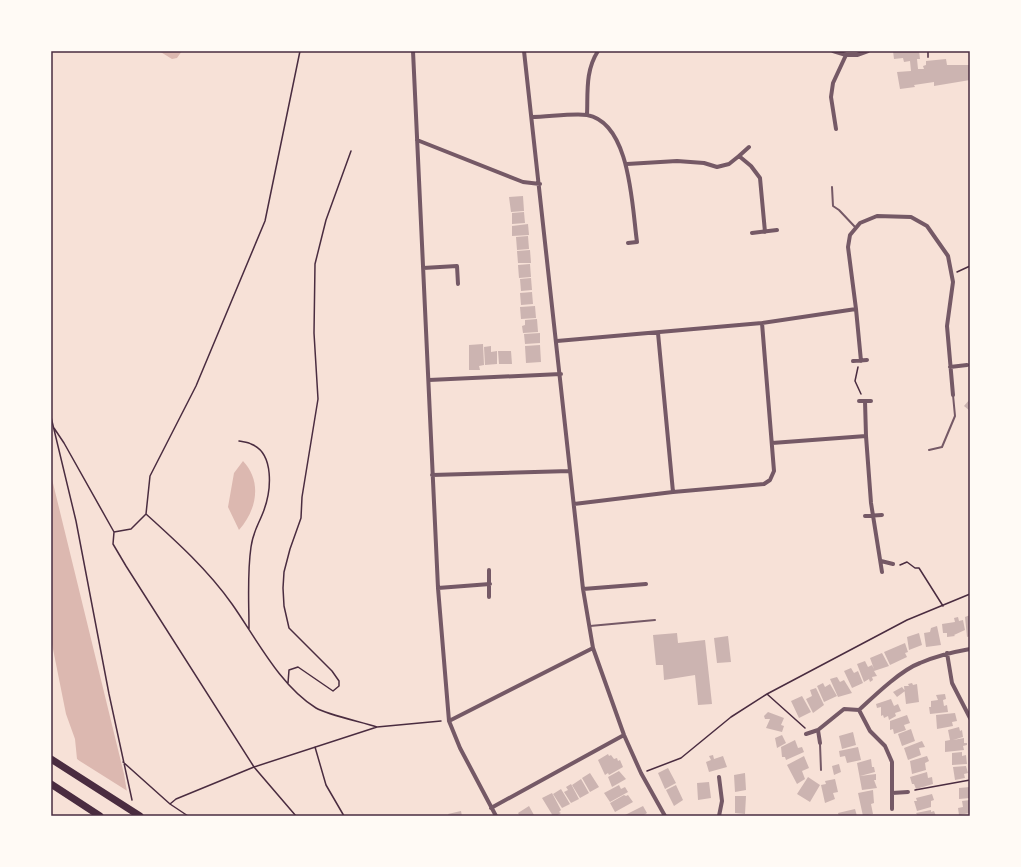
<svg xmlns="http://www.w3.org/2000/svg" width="1021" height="867" viewBox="0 0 1021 867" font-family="Barlow,sans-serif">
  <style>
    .water { fill: #dcb8b0 }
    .pier { fill: #f7e1d7 }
    .building { fill: #ccb4b1 }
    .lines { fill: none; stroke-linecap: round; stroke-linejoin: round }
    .path { stroke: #4a2c40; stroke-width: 1.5 }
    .service { stroke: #755966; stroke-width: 2 }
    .minor { stroke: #755966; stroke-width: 4 }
    .motorway { stroke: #4a2c40; stroke-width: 7 }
    .neatline { fill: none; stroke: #4a2c40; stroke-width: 1.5 }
  </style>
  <rect width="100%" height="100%" fill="#f7e1d7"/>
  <path class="water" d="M159,51H182L177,58L172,59Z
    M243,461C263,482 256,511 239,530L228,507L234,473Z
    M51,475L124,774L131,816L77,759L75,739L66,714L51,639Z"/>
  <path class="pier" d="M75,758L129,792L133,816H84Z"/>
  <path class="building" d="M893,51H919L920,59H917L918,69H924L923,66L926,65V61L946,59L947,65H970V80L934,86V82L914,85L915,87L900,89L897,72L911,71L910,61L904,62L903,58L894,59Z
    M523,196L524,211L511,212L509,197Z
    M524,212L525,223L512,224V213Z
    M528,224L529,235L512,236V226Z
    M528,236L529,249L517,250L516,237Z
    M530,250L531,263H518L517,251Z
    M530,264L531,277L519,278L518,265Z
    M531,278L532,290L521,291L520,279Z
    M532,292L533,304L521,305L520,293Z
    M535,306L536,318L521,319L520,307Z
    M537,319L538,332L523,333L522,326L525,325V320Z
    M540,333V343L525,344L524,334Z
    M483,344L484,365L479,366L480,370H469V345Z
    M540,345L541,362L526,363L525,346Z
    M491,346V352L497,351V364L485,365L484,347Z
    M498,351H511L512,364H499Z
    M970,399V411L964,406Z
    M970,615V636L967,637L965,617Z
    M958,617L959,621L963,620L965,630L954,635L955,636L947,637V633H943L942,624L955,622L954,618Z
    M937,626L941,645L926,647L924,633L930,632L931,628Z
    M677,633L678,643L705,640L712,704L698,705L695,675L664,680L663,665H656L653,635Z
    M919,633L922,645L909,650L907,637Z
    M728,636L731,662L717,663L714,638Z
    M905,643L908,652L905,653L907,657L890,665L884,652Z
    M882,653L889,666L874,671L877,676L872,677L873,680L870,682L869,679L864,682L857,664L865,661L868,667L872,665L874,669L870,658Z
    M851,668L854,673L858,671L863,683L852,688L844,671Z
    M837,677L840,682L844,680L852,693L838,697L830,679Z
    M823,683L825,687L830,684L837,696L824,702L817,686Z
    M912,683L913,685L917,684L919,702L906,704L904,686H909L908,684Z
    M902,687L905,691L897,697L893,692Z
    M816,688L824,705L813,713L806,699L812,696L810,690Z
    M945,694L946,699L943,700L944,706L947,705L948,712L930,714L929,707H931V701L938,700L936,695Z
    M802,696L811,712L799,718L791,701Z
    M891,699L894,706L898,704L901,711L895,713L896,716L889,720L888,716L884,718L883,715L881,716V707L877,708L876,704Z
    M768,712L784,718L781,725L784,726L782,732L766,728L770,719H765L764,716Z
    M955,713L957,721L952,722L953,726L937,729L936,715Z
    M907,715L910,723L904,725L906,730L894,734L893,729L890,730V721Z
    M959,727L960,731L962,730L963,737L953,740L964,738V743H967V745L963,746L964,750L945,752V741L950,740L948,730Z
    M911,729L915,741L902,746L898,734Z
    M853,732L856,745L842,749L839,736Z
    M782,735L786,743L777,748L775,738Z
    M795,740L798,748L802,747L804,752L786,760L785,757H782L781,747Z
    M922,741L925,747L919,748L921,755L908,760L904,748Z
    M858,747L861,760L847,763L845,756L840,757L839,751Z
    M962,752V756L966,755L967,764L952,765V753Z
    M608,754L609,756L611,755L614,759L617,758L618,761L620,760L623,767L609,775L608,773L605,775L598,760Z
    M713,755L714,759L723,756L727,767L709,772L706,762L711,760L709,756Z
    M804,756L809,768L802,771L805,779L797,784L787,765Z
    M927,756L929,761L925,763L926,770L912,774L910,761Z
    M871,759L872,767H874L875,772L860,776L876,774V780H874L877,788L862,790L857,763Z
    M839,764L841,772L834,775L832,766Z
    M966,766L968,773L964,774L965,778L955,780L953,767Z
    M668,768L676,783L665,789L658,773Z
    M619,771L626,779L612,787L608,777Z
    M927,772L928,778L932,777L933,784L916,789L914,784H912L910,777Z
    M590,773L599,787L590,792L582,778Z
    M745,773L746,790L735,792L734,775Z
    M808,777L820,785L810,802L797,794Z
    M581,779L589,793L580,798L572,785Z
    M835,779L838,792L833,793L835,799L825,803L821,785L826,784L825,781Z
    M709,782L711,798L698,800L697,783Z
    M571,784L579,799L571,803L564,792L568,790L566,787Z
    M619,785L621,789L625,787L628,792L610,802L604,793Z
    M676,785L683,800L674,806L666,790Z
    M970,787V798L959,799V788Z
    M561,789L570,804L562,808L553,794Z
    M873,790L874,803L871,804L873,814L863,816L858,793Z
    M552,793L561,810L559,812L561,813L556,816H553L542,798Z
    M932,794L934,800L931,801V807L917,811L914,801H917L916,798Z
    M624,795L626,796L628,795L633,802L615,812L610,803Z
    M735,796H746L745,814L735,813Z
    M970,800V813L959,815L958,808L963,807L962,801Z
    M529,806L534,815L520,816L518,813Z
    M643,806L647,813L644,815L645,816H623Z
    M855,809L857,816H839L838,813Z
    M931,810V812L934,811L936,816H918L916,813Z
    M461,811L462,816H449L448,814Z"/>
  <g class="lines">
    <path class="path" d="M957,272L970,266
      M858,367L855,381L861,394
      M51,417L76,521L109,694L132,800
      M54,428L64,443L114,532L113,544L126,566L254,767L296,816
      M239,441C243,442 248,442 251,444C275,453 271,491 264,510C259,524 253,531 251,547C247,574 249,602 249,629
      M146,514C177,542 208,570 232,604C256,638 280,686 316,708C328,715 362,722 377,727
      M114,532L131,529L146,514L150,476L196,386L265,221L300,51
      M900,565L907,562L915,568H919L943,606
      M288,683L289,670L298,667L333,691L339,686V681L332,671L289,628L284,606L283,588L284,572L290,549L301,518L302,497L318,399L314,333L315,264L326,220L351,151
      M767,694L805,728
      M315,747L326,785L344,816
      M123,762L170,804L188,816
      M647,771L681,758L731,717L767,694L907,620L970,594
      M915,790L970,780
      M170,804L176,799L254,767L377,727L441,721"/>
    <path class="service" d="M928,51V57
      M832,187L833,206L839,210L856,228
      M929,450L942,447L955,416L953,395
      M590,626L655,620
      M820,744L821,770"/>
    <path class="minor" d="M413,51L438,588L449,721L460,748L496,816
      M524,51L583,589L593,648L624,735L641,773L665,816
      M833,51L846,55
      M587,115C588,93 585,71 598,51
      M532,117C547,117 573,113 587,115C631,123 632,208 637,242L628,243
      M836,129L831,97L833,83L846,55H857L868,51
      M417,140L523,182L540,184
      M739,156L749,147
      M627,164L677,161L704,163L717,167L729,164L739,156L751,166L760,178L765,232
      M752,233L777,230
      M423,268L457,266L458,284
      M658,333L673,492
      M557,341L762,323L856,309
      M853,361L867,360
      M861,361L856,309L848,247L850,235L860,223L877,216L911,217L927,226L948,256L953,282L947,326L953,395
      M950,367L967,365
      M429,380L561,374
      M859,401H871
      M865,401L866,436L871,503L882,572
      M772,443L866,436
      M432,475L570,471
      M574,504L673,492L764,484L770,480L774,471L762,323
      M865,516L882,515
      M881,561L893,564
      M489,570V597
      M438,588L490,584
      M583,589L646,584
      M947,653L952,683L970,718
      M859,710L870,731L885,746L892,762V809
      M449,721L593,648
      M818,730L820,743
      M806,734L818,730L844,709L859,710C874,696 901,670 920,663C936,656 953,652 970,649
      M719,777L722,801L719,816
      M892,793L908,792
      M491,808L624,735"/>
    <path class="motorway" d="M51,759L140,816
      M51,784L100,816"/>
  </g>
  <rect width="1021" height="867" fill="none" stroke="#fffaf5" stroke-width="104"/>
  <rect x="52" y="52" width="917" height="763" class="neatline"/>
</svg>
